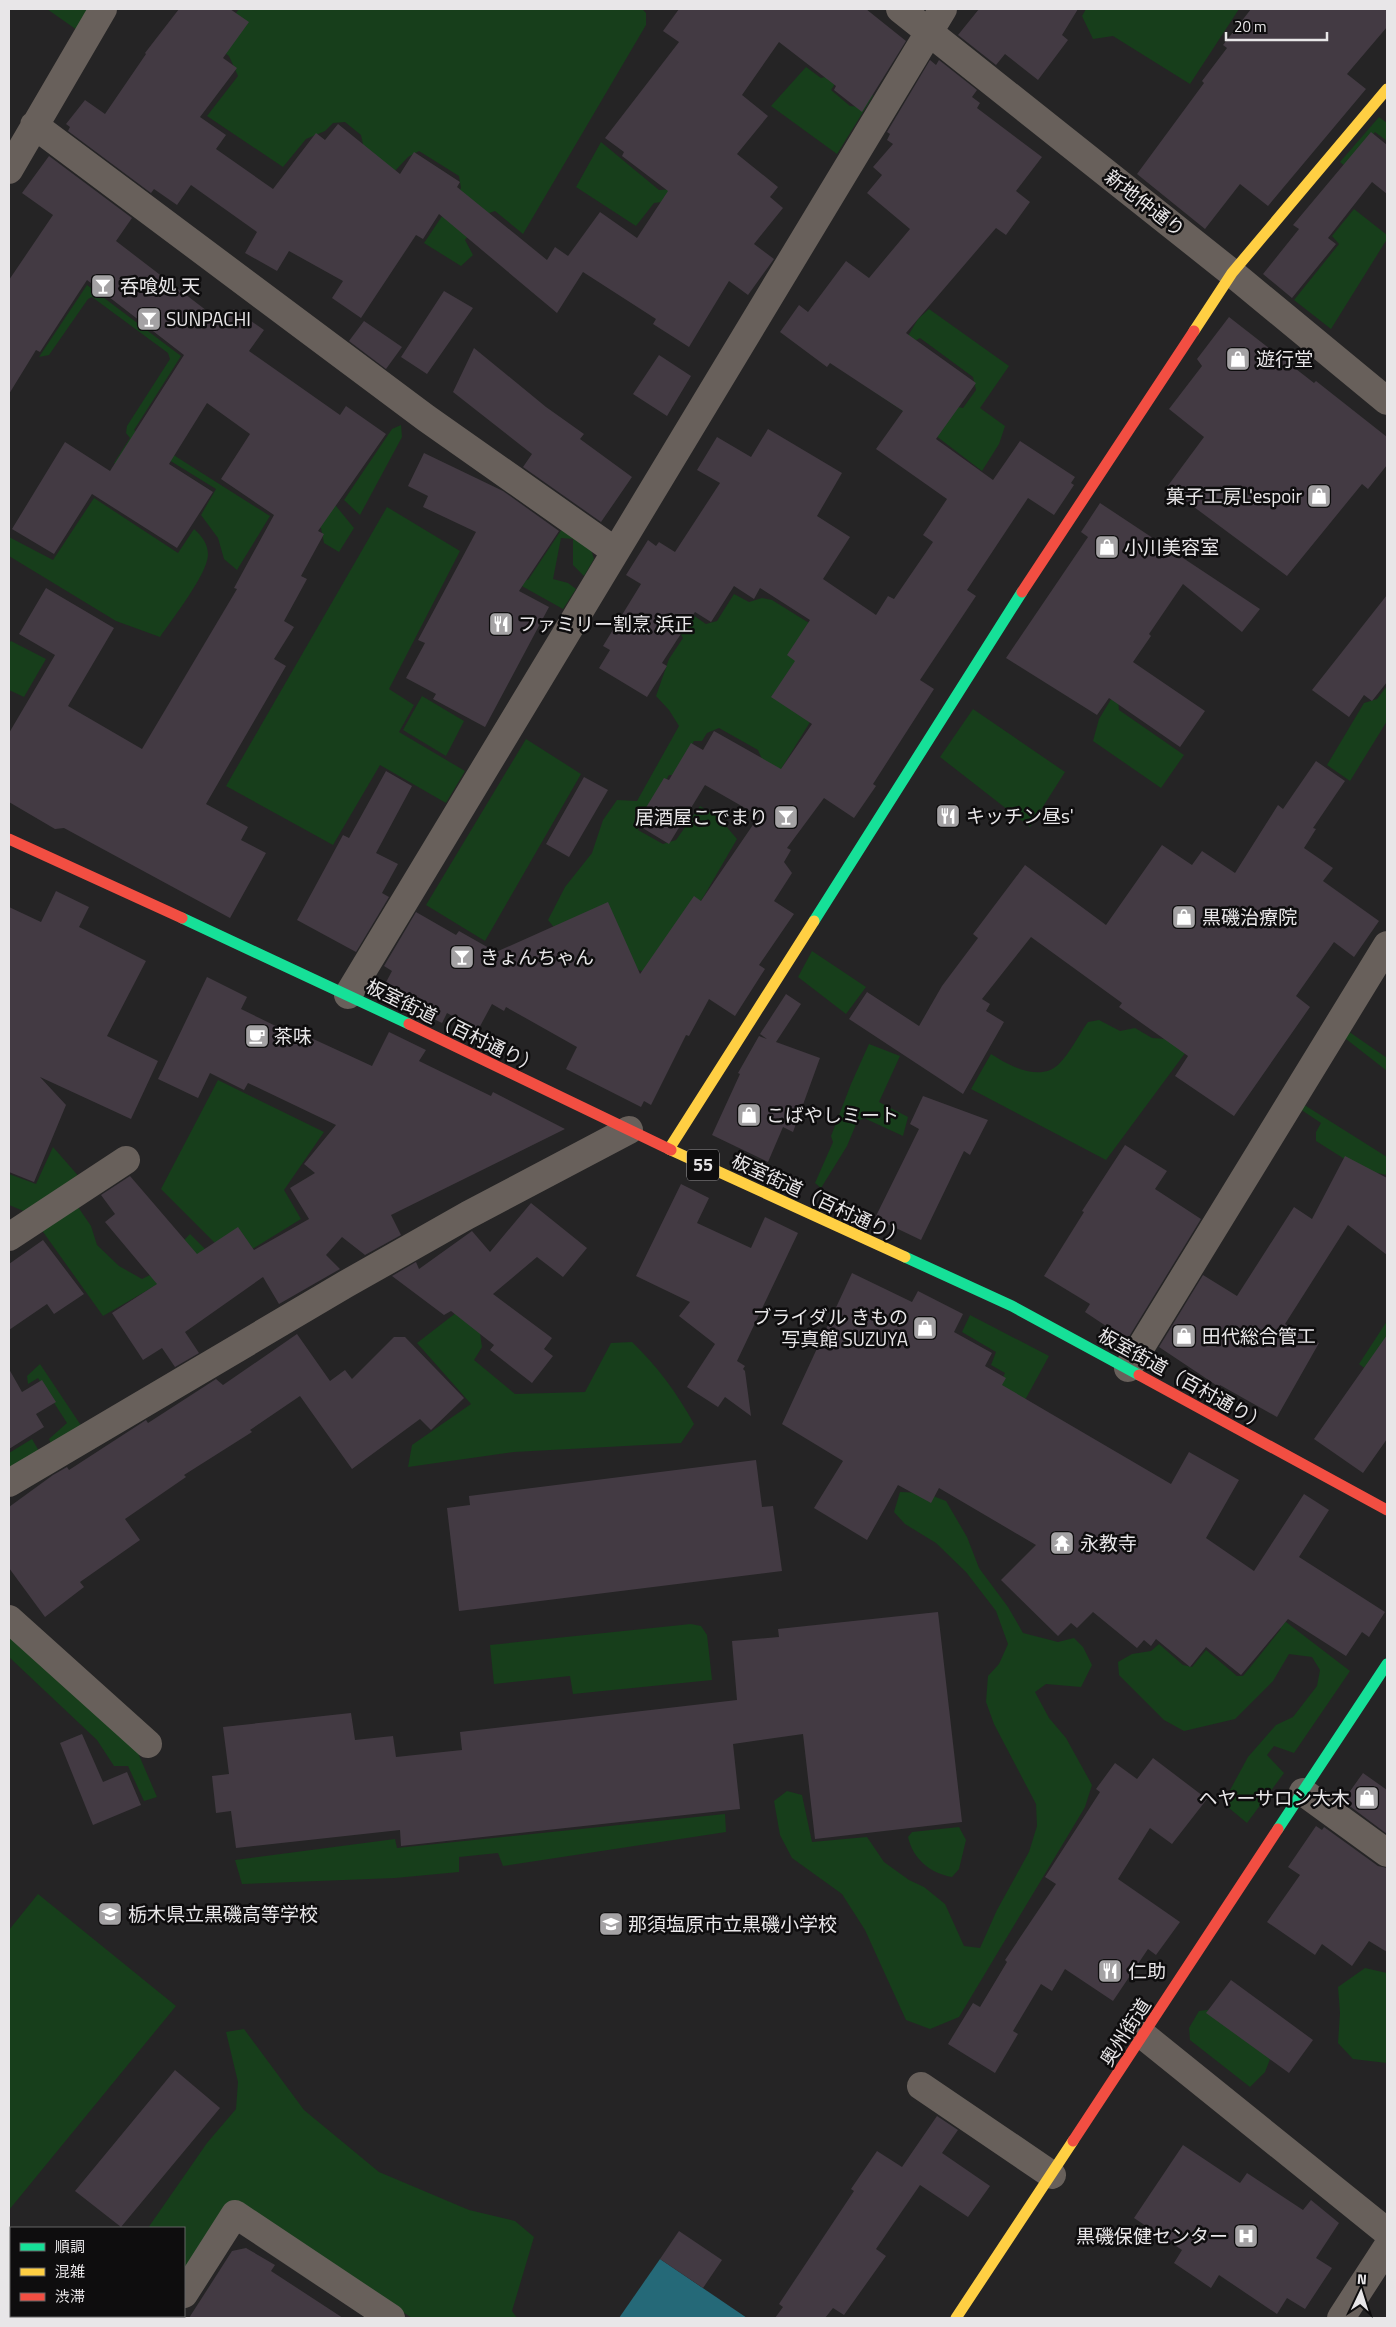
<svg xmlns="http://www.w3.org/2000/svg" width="1396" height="2327" viewBox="0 0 1396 2327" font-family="'Titillium Web','Noto Sans JP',sans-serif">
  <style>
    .green { fill: #173e1b }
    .water { fill: #256978 }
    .building { fill: #433a43 }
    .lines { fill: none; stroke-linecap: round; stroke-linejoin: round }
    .street { stroke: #68605b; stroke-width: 28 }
    .fast { stroke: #16e098; stroke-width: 11 }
    .slow { stroke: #ffcf43; stroke-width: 11 }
    .jam { stroke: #f24e42; stroke-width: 11 }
    .labels { text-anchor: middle; stroke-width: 5; stroke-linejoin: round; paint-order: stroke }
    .shield { fill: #0e0d0e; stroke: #a7a5a7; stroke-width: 1 }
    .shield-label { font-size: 18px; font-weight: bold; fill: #e8e6e8 }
    .street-label { font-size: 19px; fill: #e8e6e8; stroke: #0e0d0e }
    .poi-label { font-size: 19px; fill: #e8e6e8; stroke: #0e0d0e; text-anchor: start }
  </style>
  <rect width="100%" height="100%" fill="#252425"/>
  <path class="green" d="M47,9H91L77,30Z
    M239,9H642L646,13V25L523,234L495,211L486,214L465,240L473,255L461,266L424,243L461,188L459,176L419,151L408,157L394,172L349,165L363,144L361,135L345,122L333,123L325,131L306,139L283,167L207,116L238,76L229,56L216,46L221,34Z
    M1086,9H1239L1190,84L1113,36L1093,39L1082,16Z
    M806,67L821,78L842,73L831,90L850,106L859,107L869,90L873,96L837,154L771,106Z
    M1379,117L1387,123V141L1375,132L1346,167L1340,162Z
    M601,142L659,190L674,189L669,201L654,203L636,226L576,187Z
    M1354,209L1387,235V239L1331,329L1294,300L1339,244L1332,236Z
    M87,285L181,356L134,430L270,516L237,570L224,559L218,538L201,515L216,489L156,452L137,478L114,463L130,438L126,433L127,426L170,359L168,353L92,297L88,299L49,355L39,357Z
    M929,309L1009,366L980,408L1005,426L999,444L982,471L906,413L873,391L963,408L976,390L973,377L920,338L913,342L908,336L918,319Z
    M401,425L402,437L360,515L344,500L392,429Z
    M293,477L336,506L354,528L339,552L324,543L321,528L278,504Z
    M94,498L178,553L194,529C202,536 208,544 208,555C207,575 172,619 160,637L116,621L9,556V537L53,560Z
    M387,507L460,551L389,689L414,705L399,732L465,771L446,803L380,765L333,845L226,786Z
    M564,526L589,543L594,559L584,576L573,565V539L561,538L553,579L568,583L576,589L563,609L511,580L515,574L528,580Z
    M659,592L706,624L717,621L734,594L749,602L762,598L772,600L843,644L828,693L778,774L764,764L758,750L719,728L707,733L702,741H694L676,775H669L638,830L663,844L676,840L700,806L719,818L737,839L704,896L652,974L627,967L583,963L548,920L565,887L592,853L603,820L617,800L637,801L679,726L669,710L656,696L669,659L683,638Z
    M11,641L46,659L24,697L9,690V643Z
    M1387,686V721L1350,781L1327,765L1364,703L1377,699Z
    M422,696L464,721L446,756L403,730Z
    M1113,696L1118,700L1119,710L1184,755L1161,788L1093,741L1099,719Z
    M973,709L1065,772L1030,827L940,757Z
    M526,739L581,774L485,941L426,905Z
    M812,951L866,987L846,1014L798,977Z
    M1099,1020L1120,1031L1135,1028L1152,1038L1194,1041L1106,1160L971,1089L991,1054C1008,1065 1040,1083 1059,1064C1070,1053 1078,1036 1088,1022Z
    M1345,1029L1387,1058V1071L1341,1035Z
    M869,1044L900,1056L879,1102L908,1117L903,1136L864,1118L857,1122L847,1146L821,1188L815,1183L833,1142L831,1136L851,1084Z
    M218,1080L324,1132L284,1190L301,1219L233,1261L161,1189Z
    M1298,1101L1387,1157V1175L1362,1170L1316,1141V1132L1321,1123L1294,1105Z
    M53,1147L81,1179L26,1212L9,1205V1174L36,1184Z
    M76,1204L91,1226L97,1245L119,1266L142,1279L150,1275L190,1234L210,1254L103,1316L41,1229Z
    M461,1309L479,1327L482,1347L474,1360L515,1394L585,1392L611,1343L632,1342C658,1367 677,1393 694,1424L681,1443L514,1452L408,1467L412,1445L471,1404L417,1343Z
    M970,1315L1049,1356L1025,1400L979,1428L1005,1373L991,1365L996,1352L962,1332Z
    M1387,1321V1385L1359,1364Z
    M40,1364L82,1427L52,1446L49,1439L67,1423L38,1378L28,1384L27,1376Z
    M32,1439L39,1451L9,1470V1453Z
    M900,1492L925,1493L946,1501L967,1537L979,1568L1008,1607L1023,1633L1058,1642L1074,1638L1083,1647L1092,1665L1081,1687L1046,1684L1035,1692L1049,1718L1066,1738L1092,1785L1085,1807L959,2017L930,2029L906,2020L865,1930L842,1894L792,1858L780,1835L774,1801L787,1791L802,1795L812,1842L867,1837L884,1862L909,1880L924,1887L945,1904L964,1946L980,1948L997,1910L1029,1852L1037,1826L1036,1804L994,1724L986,1702L988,1676L999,1664L1008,1644L996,1611L966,1572L936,1543L905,1524L894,1512Z
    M1150,1518L1350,1671L1294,1753L1274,1746L1267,1755L1284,1773L1247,1823L1223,1803L1248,1757L1276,1725L1293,1717L1317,1686L1320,1670L1312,1657L1289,1654L1273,1681L1235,1719L1184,1731L1164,1720L1119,1675L1118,1662L1132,1654L1151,1651L1159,1644L1183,1665L1192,1667L1206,1650L1237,1676H1243L1281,1629L1222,1583Z
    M691,1624L701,1626L707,1635L712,1680L573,1694L570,1676L494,1684L490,1645Z
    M9,1629L135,1746L157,1797L144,1801L128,1766H114L97,1740L9,1657Z
    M725,1814L726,1832L503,1866L498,1853L459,1857V1872L395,1878L242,1884L235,1860L395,1839L397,1848Z
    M959,1827L966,1840L959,1869L952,1877C930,1873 913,1859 908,1837L912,1832Z
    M38,1894L176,2006L9,2210V1930Z
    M1365,1968L1387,1973V2063L1353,2059L1338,2043L1340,2013L1338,1987Z
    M1220,2008L1272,2054L1265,2072L1250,2087L1190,2040L1189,2028L1199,2011Z
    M244,2029L304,2110L379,2172L469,2210L515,2221L534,2237L512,2311L517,2318H412L246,2211L184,2270V2228H148L207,2143L236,2109L238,2082L226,2032Z"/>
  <path class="water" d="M660,2259L747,2318H619Z"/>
  <path class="building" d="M179,9H230L249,22L223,58L237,68L200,117L226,135L216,149L273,189L316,133L325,140L338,124L400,174L414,152L460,182L457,187L547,260L555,247L568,256L600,212L637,238L668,191L622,156L624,152L605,138L679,42L663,31L679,9H866L906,41L862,112L834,90L836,86L779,42L742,95L768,116L737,154L778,187L770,197L783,208L754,244L774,259L748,295L729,281L689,347L653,324L656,319L583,272L557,313L439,214L423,239L416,235L361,318L332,298L343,281L289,251L277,271L245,253L257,232L191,185L177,205L154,189L151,193L68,131L70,127L66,124L85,100L105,114L146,54L145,53Z
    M979,9H1078L1062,35L1068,40L1038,80L1005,54L996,65L958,35Z
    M1251,9H1387V27L1347,74L1366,89L1268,206L1240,184L1205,229L1137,174L1204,83L1202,81L1227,48L1223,45Z
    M930,60L936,65L939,60L977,90L972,97L980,103L977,108L1042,157L1016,191L1030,202L1006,235L996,228L906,333L976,383L936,439L993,480L1020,441L1075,477L1071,483L1074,485L1054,515L1028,498L967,590L976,596L920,680L934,689L873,784L876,786L854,818L824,798L787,848L791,850L784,862L792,873L774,901L794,914L759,965L765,969L735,1016L709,999L689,1036L686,1035L651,1105L644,1101L641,1107L566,1069L577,1047L506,1007L504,1011L492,1004L478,1030L447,1013L442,1023L403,1004L405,998L384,986L392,971L384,966L416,912L456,935L459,931L496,952L608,902L640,974L694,896L701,901L759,816L705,785L669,844L636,824L664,778L669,780L691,743L703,750L714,731L781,769L812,724L771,697L795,661L787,655L810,620L760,588L754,599L734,586L711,622L695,612L662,663L667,666L647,697L599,668L610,650L603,646L641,584L626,575L648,540L656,546L659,542L675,552L720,483L697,470L717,437L751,457L768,429L842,473L817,516L850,537L823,579L876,615L888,596L894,599L933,542L923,535L947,499L876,449L903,411L830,363L827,367L780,332L799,305L808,312L846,261L869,278L910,229L867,193L882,175L873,167L893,144L887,140L890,134L887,132Z
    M1371,132L1387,145V194L1372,182L1328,238L1336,244L1292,298L1263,274L1299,229L1293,225Z
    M49,156L132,218L116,241L224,324L234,309L264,330L249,351L340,415L346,406L386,434L318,531L324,534L301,576L307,579L284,621L294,627L274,659L286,666L206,804L248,827L241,840L266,853L230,918L64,828L55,829L9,802V733L55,655L19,634L46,588L114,628L68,706L142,749L237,589L234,588L274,515L221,479L250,434L207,403L169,464L213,492L177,548L92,494L54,554L12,529L65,442L110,471L184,355L87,280L40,352L36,350L9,394V280L53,215L22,193Z
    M444,291L473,308L427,374L401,357Z
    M1229,317L1314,383L1316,381L1387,437V465L1368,489L1362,484L1287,576L1167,487L1204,437L1169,409L1202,366L1197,359Z
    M364,321L402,347L386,369L349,341Z
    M474,348L546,407L584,434L580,439L632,477L601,522L523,467L532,454L453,392Z
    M659,355L691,376L667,416L633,394Z
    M424,453L503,491L559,531L519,591L549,607L485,727L433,699L436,694L406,678L425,643L418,640L476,532L423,507L428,496L408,486Z
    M1100,503L1260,609L1242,632L1183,584L1149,634L1151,636L1133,662L1205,711L1180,747L1109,698L1097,715L1006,658L1088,537L1081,532Z
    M1387,595V682L1372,701L1364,695L1349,717L1312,690Z
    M1316,761L1345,781L1313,828L1316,829L1304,848L1333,868L1323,881L1379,921L1354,957L1334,942L1296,996L1310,1007L1234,1116L1175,1076L1188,1056L1119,1007L1122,1003L1031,937L982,999L990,1004L986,1011L1004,1022L963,1094L849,1019L867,992L919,1026L942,986L978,938L973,934L1025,865L1106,925L1162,845L1192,865L1202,851L1235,873L1278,805L1283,809Z
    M386,771L412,786L376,853L398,864L382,893L389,897L356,952L297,920L343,835L349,838Z
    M584,777L608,790L569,857L546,844Z
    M56,891L89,907L79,927L146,961L107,1036L158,1061L131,1119L40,1077L66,1105L34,1182L9,1172V907L41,922Z
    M207,977L247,997L241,1009L296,1036L298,1032L372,1066L389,1032L426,1050L419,1061L491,1096L493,1092L565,1129L391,1215L401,1235L365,1255L342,1237L326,1255L340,1269L279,1304L263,1277L185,1332L199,1353L175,1367L162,1348L143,1360L112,1313L157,1284L105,1222L115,1214L101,1195L130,1176L197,1254L238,1227L254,1250L309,1219L290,1188L315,1173L304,1164L336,1125L248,1083L244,1090L210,1073L198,1098L158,1079Z
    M786,994L801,1004L776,1042L820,1058L793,1132L783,1127L768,1162L712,1135L740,1074L738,1073L759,1036L767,1039L760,1034Z
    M923,1096L988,1120L970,1155L964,1151L921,1240L875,1218L919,1129L910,1124Z
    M1125,1145L1167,1171L1155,1189L1201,1219L1127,1340L1085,1312L1090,1304L1044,1276L1084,1212L1082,1211Z
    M1345,1156L1387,1178V1255L1348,1225L1285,1324L1319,1343L1277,1417L1220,1385L1219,1387L1159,1347L1203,1275L1237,1296L1294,1207L1312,1219Z
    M681,1184L709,1198L697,1223L751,1248L765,1217L798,1233L737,1361L745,1366L743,1369L745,1371L751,1416L725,1397L718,1407L687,1387L715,1344L679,1316L690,1302L636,1276Z
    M531,1203L587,1248L563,1277L537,1257L493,1294L552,1338L544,1349L553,1356L532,1383L490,1350L494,1345L451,1311L444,1315L392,1276L416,1262L419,1269L472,1231L490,1252Z
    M43,1240L84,1294L54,1314L47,1304L9,1330V1264Z
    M852,1273L912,1302L918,1291L963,1314L954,1332L992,1353L985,1366L1006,1378L1002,1385L1171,1484L1189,1452L1239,1480L1206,1538L1254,1571L1304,1494L1329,1510L1299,1557L1385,1612L1369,1637L1362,1632L1346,1656L1288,1619L1241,1675L1206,1647L1190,1667L1156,1639L1151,1646L1144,1640L1137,1648L1093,1612L1077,1628L1071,1623L1058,1636L1001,1580L1036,1545L939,1488L931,1503L898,1485L867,1540L814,1508L843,1461L782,1424Z
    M297,1334L330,1381L345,1370L352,1379L394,1337H405L464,1398L431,1430L420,1419L352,1469L300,1396L250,1430L252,1432L184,1475L186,1477L125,1519L140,1540L80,1582L84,1587L45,1617L9,1568V1507L53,1475L67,1467L69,1470L146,1420L148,1423L216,1379L223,1385Z
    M1387,1335V1439L1363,1473L1314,1439Z
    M9,1369L22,1392L42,1380L56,1402L36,1414L44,1427L9,1449Z
    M756,1460L762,1507L773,1506L782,1571L459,1611L447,1508L470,1505L469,1496Z
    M938,1612L962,1822L815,1839L803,1734L733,1744L740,1809L401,1846L400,1830L236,1848L231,1811L216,1813L212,1776L229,1774L223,1727L351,1713L355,1740L393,1736L396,1757L462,1750L460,1732L737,1700L732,1641L779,1637L778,1629Z
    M82,1734L103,1782L127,1772L141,1805L93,1825L60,1743Z
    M1153,1758L1207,1799L1172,1844L1150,1828L1118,1879L1180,1922L1156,1955L1148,1949L1113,2001L1065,1969L1052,1991L1041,1984L1013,2031L1018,2034L995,2073L948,2044L973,2003L980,2007L1007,1962L1005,1960L1056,1884L1045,1877L1100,1792L1096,1789L1115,1763L1137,1779Z
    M1363,1773L1387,1790V1834L1343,1801Z
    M1316,1826L1322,1830L1324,1827L1378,1866L1387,1868V1952L1369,1941L1352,1966L1322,1944L1315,1955L1267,1922L1300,1875L1288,1867Z
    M1231,1980L1313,2040L1289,2073L1206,2013Z
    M175,2070L220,2108L121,2227L75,2191Z
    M937,2116L958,2130L942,2153L990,2186L968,2217L920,2185L876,2249L886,2256L844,2315L833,2308L825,2318H775L783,2307L779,2304L854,2191L851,2189L877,2151L902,2167Z
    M1183,2145L1240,2183L1247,2173L1303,2210L1311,2200L1339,2223L1316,2258L1332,2268L1305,2309L1287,2298L1277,2314L1219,2275L1211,2288L1174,2263L1182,2250L1134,2218Z
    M679,2231L722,2260L703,2288L660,2259Z
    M246,2248L275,2265L271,2271L343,2318H189L232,2251Z"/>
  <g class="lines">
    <path class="street" d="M900,9L1232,273L1387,401
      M34,125L426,418L615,551
      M9,170L103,9
      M348,995L943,9
      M9,1237L126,1160
      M1128,1368L1387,945
      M9,1483L346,1284L468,1215L629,1130
      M9,1619L148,1744
      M1303,1792L1387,1853
      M1144,2036L1387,2232
      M921,2086L1052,2175
      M184,2294L235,2214L391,2318
      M169,2318L170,2316
      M1341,2318L1387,2247"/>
    <path class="fast" d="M182,918L409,1024
      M814,921L1022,592
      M905,1257L1012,1306L1139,1375
      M1278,1829L1387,1664"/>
    <path class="slow" d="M1194,331L1232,273L1387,89
      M669,1149L814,921
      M671,1150L905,1257
      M956,2318L1073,2141"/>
    <path class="jam" d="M1022,592L1194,331
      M9,839L182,918
      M409,1024L671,1150
      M1139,1375L1387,1510
      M1073,2141L1278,1829"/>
  </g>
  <defs>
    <symbol id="bar-square" viewBox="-11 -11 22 22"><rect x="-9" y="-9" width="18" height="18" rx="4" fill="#a4a2a4" stroke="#0e0d0e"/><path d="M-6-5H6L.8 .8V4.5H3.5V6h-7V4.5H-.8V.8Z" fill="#fff"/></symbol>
    <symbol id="shop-square" viewBox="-11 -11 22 22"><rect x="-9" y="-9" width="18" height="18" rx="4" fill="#a4a2a4" stroke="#0e0d0e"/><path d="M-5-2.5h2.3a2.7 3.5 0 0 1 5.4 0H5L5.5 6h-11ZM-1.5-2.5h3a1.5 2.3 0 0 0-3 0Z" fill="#fff"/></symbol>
    <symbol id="restaurant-square" viewBox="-11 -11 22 22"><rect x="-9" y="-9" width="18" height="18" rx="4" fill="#a4a2a4" stroke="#0e0d0e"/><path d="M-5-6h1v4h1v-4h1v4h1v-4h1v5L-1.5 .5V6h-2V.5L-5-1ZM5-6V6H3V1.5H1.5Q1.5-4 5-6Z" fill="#fff"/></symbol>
    <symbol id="cafe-square" viewBox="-11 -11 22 22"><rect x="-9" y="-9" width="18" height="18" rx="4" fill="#a4a2a4" stroke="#0e0d0e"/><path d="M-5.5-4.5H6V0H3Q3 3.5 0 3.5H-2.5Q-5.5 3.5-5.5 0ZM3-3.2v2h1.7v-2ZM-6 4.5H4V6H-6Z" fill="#fff"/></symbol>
    <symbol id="temple-square" viewBox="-11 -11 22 22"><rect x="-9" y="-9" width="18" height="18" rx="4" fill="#a4a2a4" stroke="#0e0d0e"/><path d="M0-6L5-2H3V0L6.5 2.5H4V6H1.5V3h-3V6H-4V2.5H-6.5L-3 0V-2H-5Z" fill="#fff"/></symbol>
    <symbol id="school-square" viewBox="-11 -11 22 22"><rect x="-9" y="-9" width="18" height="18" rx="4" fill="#a4a2a4" stroke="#0e0d0e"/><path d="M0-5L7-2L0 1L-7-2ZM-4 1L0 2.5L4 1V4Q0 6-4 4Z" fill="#fff"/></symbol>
    <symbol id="hospital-square" viewBox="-11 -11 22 22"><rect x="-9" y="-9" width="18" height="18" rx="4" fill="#a4a2a4" stroke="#0e0d0e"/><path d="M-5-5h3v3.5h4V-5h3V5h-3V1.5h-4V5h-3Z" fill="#fff"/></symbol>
  </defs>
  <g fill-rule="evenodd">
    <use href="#bar-square" x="89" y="272" width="28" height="28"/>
    <use href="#bar-square" x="135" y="305" width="28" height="28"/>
    <use href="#shop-square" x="1224" y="345" width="28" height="28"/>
    <use href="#shop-square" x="1305" y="482" width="28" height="28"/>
    <use href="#shop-square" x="1093" y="533" width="28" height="28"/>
    <use href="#restaurant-square" x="487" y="610" width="28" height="28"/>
    <use href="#restaurant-square" x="934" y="802" width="28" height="28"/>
    <use href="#bar-square" x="772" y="803" width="28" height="28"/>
    <use href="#shop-square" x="1170" y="903" width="28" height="28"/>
    <use href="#bar-square" x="448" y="943" width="28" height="28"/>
    <use href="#cafe-square" x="243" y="1022" width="28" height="28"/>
    <use href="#shop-square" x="735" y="1101" width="28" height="28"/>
    <use href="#shop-square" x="911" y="1314" width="28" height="28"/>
    <use href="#shop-square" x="1170" y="1322" width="28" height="28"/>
    <use href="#temple-square" x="1048" y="1529" width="28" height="28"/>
    <use href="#shop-square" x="1353" y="1784" width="28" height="28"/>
    <use href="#school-square" x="96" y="1900" width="28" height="28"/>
    <use href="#school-square" x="597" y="1910" width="28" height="28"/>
    <use href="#restaurant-square" x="1096" y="1957" width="28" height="28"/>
    <use href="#hospital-square" x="1232" y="2222" width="28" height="28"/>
  </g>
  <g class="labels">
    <rect class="shield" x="687" y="1149.5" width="32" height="31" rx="4"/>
    <g class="shield-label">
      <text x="703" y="1171">55</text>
    </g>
    <g class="street-label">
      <text transform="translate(1145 203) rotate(38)" y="7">新地仲通り</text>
      <text transform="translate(453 1026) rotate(26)" y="7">板室街道（百村通り）</text>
      <text transform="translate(819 1199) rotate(25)" y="7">板室街道（百村通り）</text>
      <text transform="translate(1183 1379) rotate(29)" y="7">板室街道（百村通り）</text>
      <text transform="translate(1125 2032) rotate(-57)" y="7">奥州街道</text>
    </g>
    <g class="poi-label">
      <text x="120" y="293">呑喰処 天</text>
      <text x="166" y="326">SUNPACHI</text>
      <text x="1256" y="366">遊行堂</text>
      <text x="1302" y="503" text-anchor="end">菓子工房L'espoir</text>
      <text x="1124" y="554">小川美容室</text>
      <text x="518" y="631">ファミリー割烹 浜正</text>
      <text x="966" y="823">キッチン昼s'</text>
      <text x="768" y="824" text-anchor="end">居酒屋こでまり</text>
      <text x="1202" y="924">黒磯治療院</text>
      <text x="480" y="964">きょんちゃん</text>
      <text x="274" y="1043">茶味</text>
      <text x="766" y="1122">こばやしミート</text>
      <text x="908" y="1324" text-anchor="end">ブライダル きもの<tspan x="908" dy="22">写真館 SUZUYA</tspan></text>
      <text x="1202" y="1343">田代総合管工</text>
      <text x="1080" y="1550">永教寺</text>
      <text x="1350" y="1805" text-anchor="end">ヘヤーサロン大木</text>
      <text x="128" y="1921">栃木県立黒磯高等学校</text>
      <text x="628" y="1931">那須塩原市立黒磯小学校</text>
      <text x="1128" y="1978">仁助</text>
      <text x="1228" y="2243" text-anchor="end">黒磯保健センター</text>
    </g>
  </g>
  <rect width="1396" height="2327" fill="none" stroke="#e8e6e8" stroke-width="20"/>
  <rect x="10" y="2227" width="175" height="90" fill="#0e0d0e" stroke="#656465"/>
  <rect x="20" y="2243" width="25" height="8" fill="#16e098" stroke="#656465"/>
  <text x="55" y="2252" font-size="15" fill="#e8e6e8">順調</text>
  <rect x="20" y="2268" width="25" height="8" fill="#ffcf43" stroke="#656465"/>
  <text x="55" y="2277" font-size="15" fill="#e8e6e8">混雑</text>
  <rect x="20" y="2293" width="25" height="8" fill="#f24e42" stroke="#656465"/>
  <text x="55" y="2302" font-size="15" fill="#e8e6e8">渋滞</text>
  <g transform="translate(1361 2292) rotate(4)" stroke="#0e0d0e" stroke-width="4" paint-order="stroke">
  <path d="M0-4L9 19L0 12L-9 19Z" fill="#e8e6e8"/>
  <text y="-8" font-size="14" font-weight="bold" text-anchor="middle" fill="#e8e6e8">N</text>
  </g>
  <path d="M1226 32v8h101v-8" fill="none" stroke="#e8e6e8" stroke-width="2.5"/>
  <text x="1234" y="32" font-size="15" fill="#e8e6e8" stroke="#0e0d0e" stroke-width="4" paint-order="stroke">20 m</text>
</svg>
